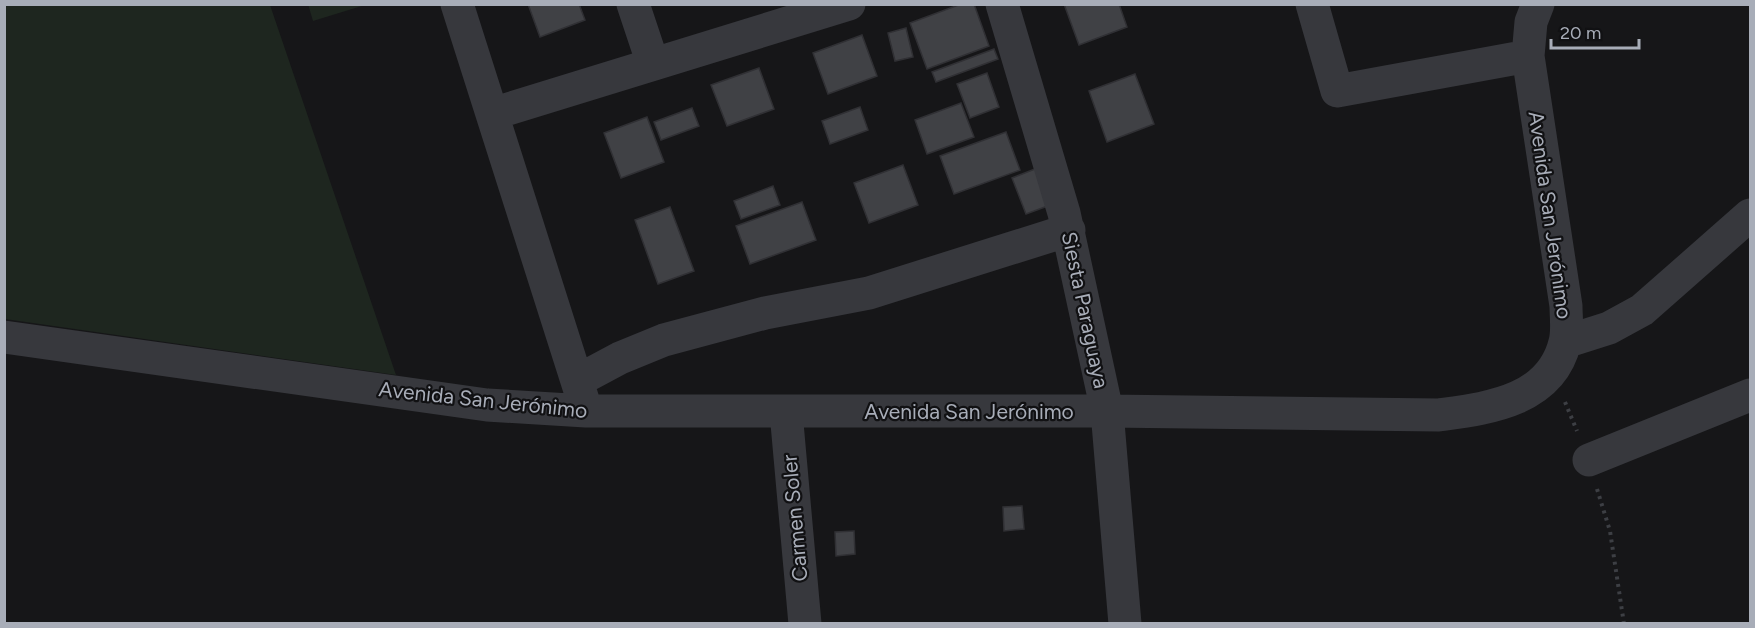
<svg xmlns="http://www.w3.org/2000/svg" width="1755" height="628" viewBox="0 0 1755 628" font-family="Figtree,sans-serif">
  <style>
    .green { fill: #1e261f }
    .building { fill: #404145; stroke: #303034; stroke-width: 1.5 }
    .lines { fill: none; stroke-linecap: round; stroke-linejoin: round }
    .path { stroke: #3d3f44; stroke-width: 4; stroke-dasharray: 3 4.5; stroke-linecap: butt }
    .minor { stroke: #37383d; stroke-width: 33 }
    .labels { text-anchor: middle; stroke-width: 4.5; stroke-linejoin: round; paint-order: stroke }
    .street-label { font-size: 21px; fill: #a8adb8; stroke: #111113 }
  </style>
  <rect width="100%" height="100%" fill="#161618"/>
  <path class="green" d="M5,4L270,5L396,375L5,319Z
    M308,4H365V5L313,21Z"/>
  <path class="building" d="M528,4H579L585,20L540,37Z
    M961,4H974L989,46L927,69L910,23Z
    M1064,4H1119L1127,27L1079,45Z
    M906,28L913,57L895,61L888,33Z
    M862,35L877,76L828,94L813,53Z
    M994,49L998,59L936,82L932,72Z
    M759,68L774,109L727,126L711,85Z
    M987,73L999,107L970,118L957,84Z
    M1135,74L1154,124L1107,142L1089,91Z
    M961,103L974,137L927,154L915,120Z
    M860,107L868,130L830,144L822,121Z
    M692,108L699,126L661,140L654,122Z
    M647,117L664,162L621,178L604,133Z
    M1006,132L1020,170L954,194L940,156Z
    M903,165L918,205L869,223L854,183Z
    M1040,167L1053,204L1026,214L1012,178Z
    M773,186L780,205L741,219L734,201Z
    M802,202L816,240L750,264L736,226Z
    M670,207L694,271L658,284L635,220Z
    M1022,506L1024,529L1004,531L1003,507Z
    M854,531L855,554L836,556L835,532Z"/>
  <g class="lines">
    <path class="path" d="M1565,402L1577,431
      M1597,489L1610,531L1624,624"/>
    <path class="minor" d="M457,4L583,400
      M633,4L653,64
      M1002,4L1064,213L1107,411L1125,624
      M1312,4L1337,91L1528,56
      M492,114L849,4
      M4,337L487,405L586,411H1107L1439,415C1489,408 1551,401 1565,342C1568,331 1566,317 1566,306L1528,56L1531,22L1538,4
      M1565,342L1609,328L1642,310L1750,215
      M577,381L620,358L664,340L765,313L869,293L1069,230
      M786,412L805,624
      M1589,460L1750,395"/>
  </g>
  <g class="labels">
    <g class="street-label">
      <text transform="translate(1550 215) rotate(82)" y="7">Avenida San Jerónimo</text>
      <text transform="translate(1085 310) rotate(78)" y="7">Siesta Paraguaya</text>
      <text transform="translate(483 400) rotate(6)" y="7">Avenida San Jerónimo</text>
      <text x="969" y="419">Avenida San Jerónimo</text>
      <text transform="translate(795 518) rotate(-95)" y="7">Carmen Soler</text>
    </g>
  </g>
  <rect width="1755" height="628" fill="none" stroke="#a8adb8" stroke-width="12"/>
  <path d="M1551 39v9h88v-9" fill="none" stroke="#a8adb8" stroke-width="3"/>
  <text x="1560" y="39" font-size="18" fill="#a8adb8" stroke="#111113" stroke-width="4.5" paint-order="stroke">20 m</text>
</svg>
